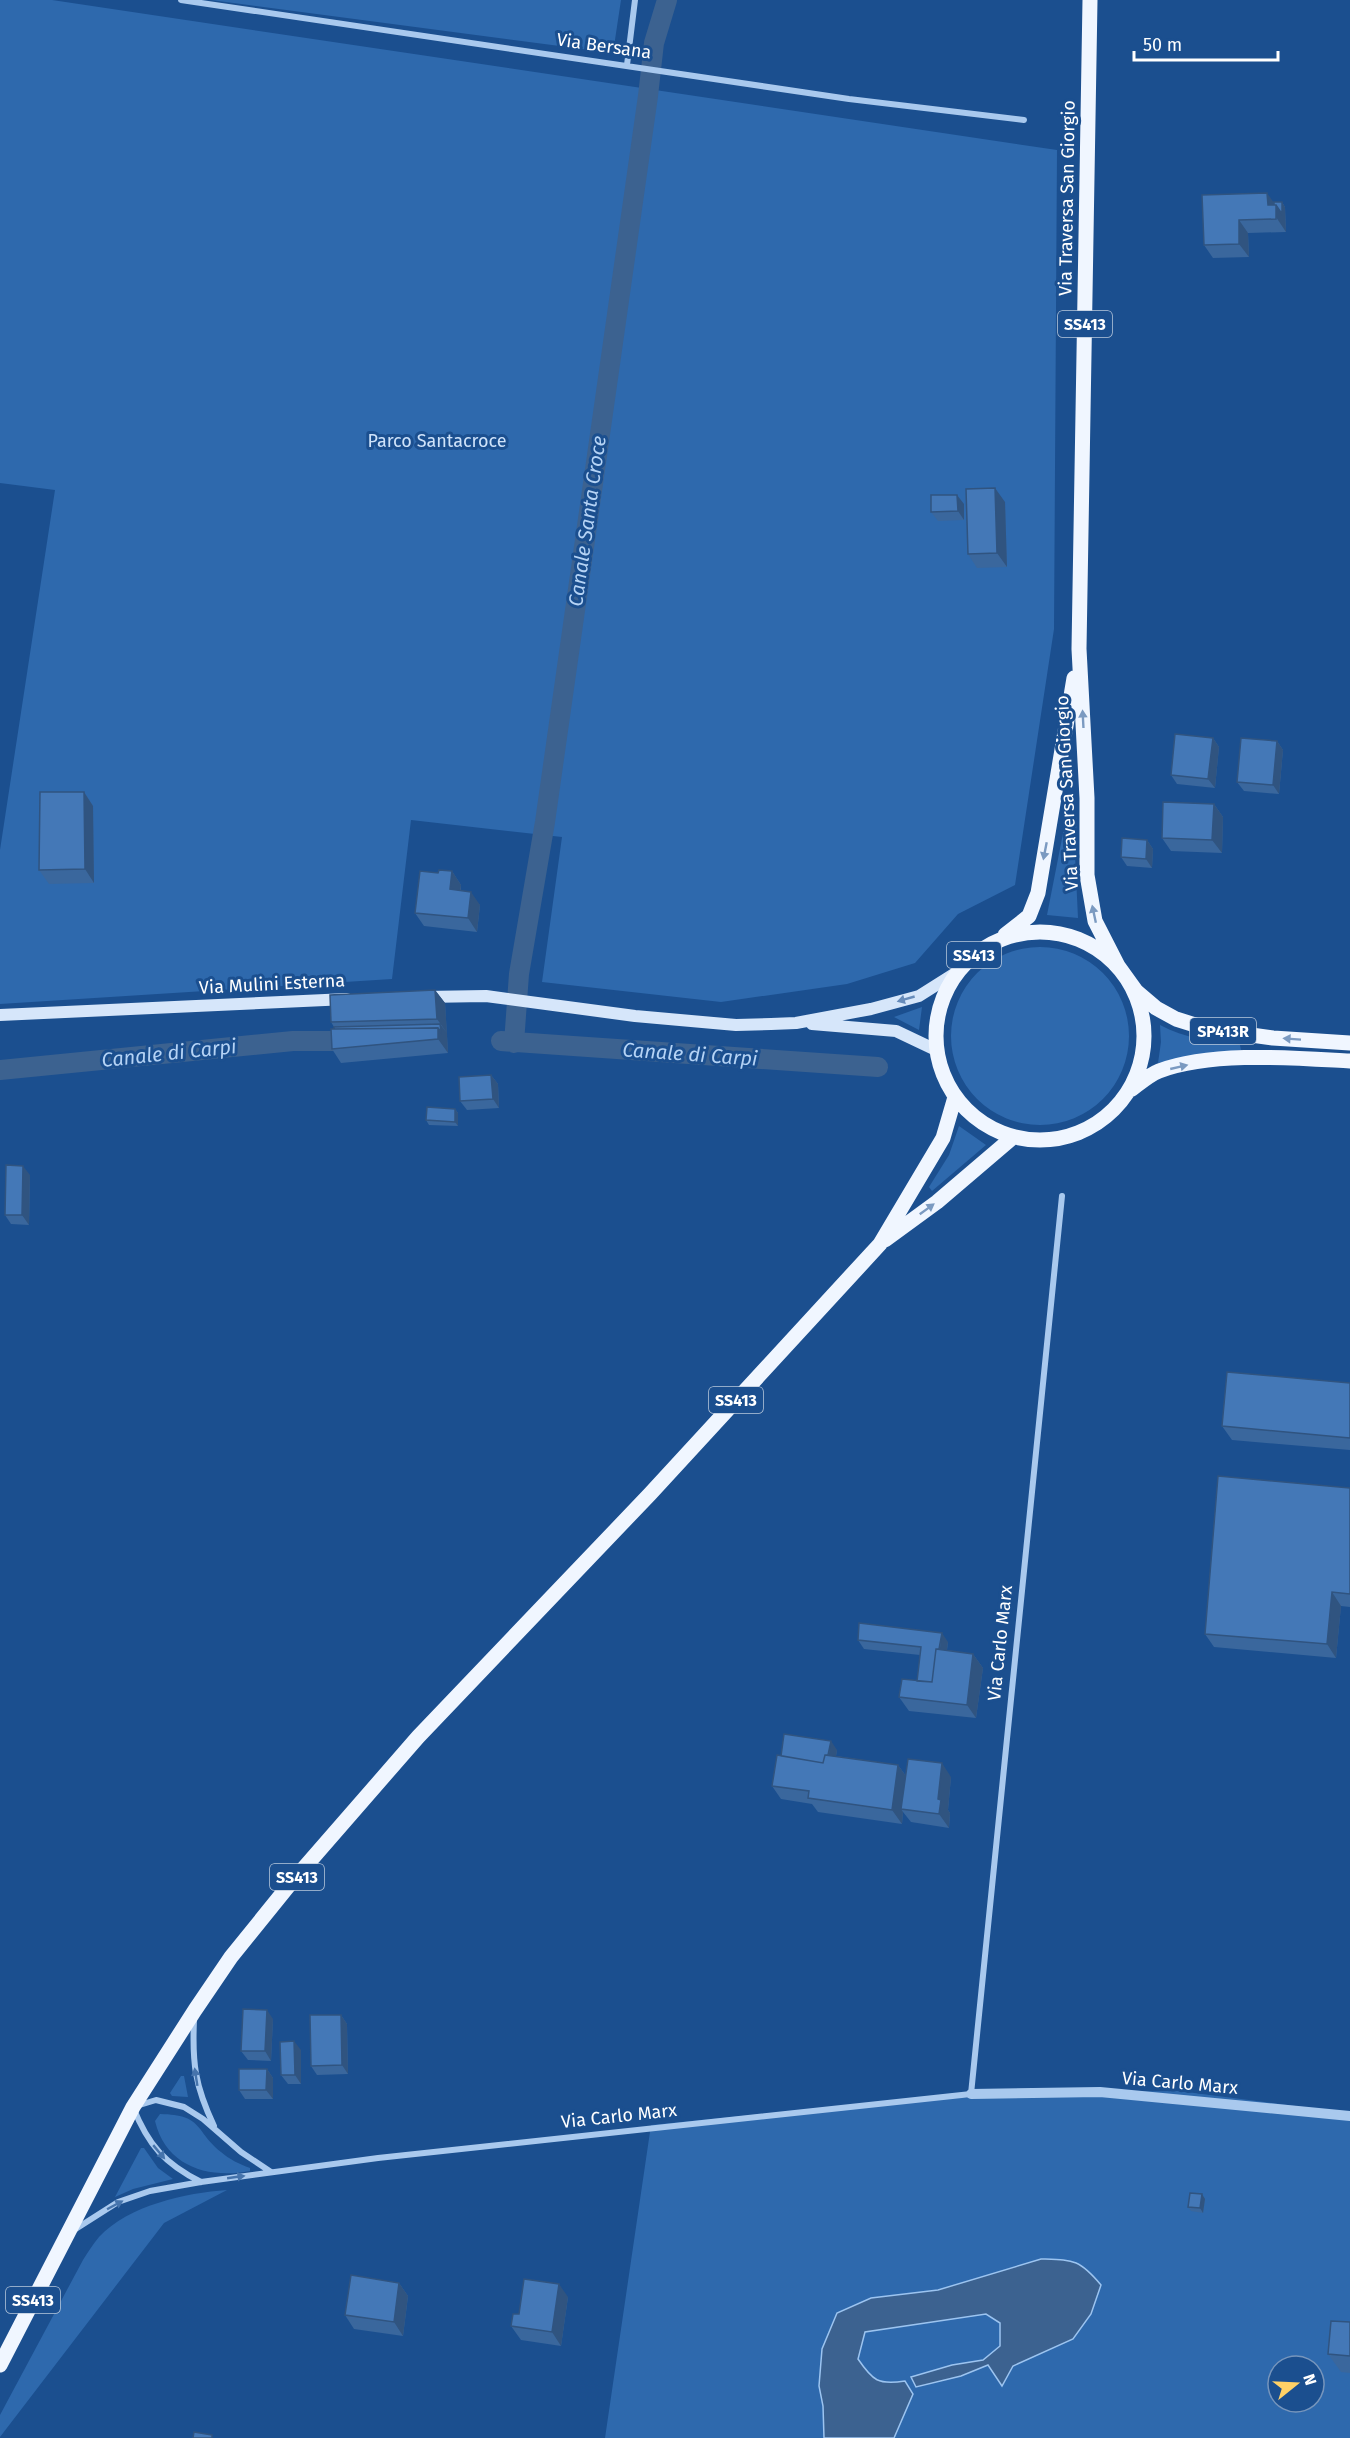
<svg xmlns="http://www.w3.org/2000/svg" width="1350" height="2438" viewBox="0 0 1350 2438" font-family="'Fira Sans',sans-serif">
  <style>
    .green { fill: #2e69ad; fill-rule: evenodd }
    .water { fill: #3c6290; stroke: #9cc4f0; stroke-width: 1.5 }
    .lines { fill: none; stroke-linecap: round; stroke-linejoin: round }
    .canal { stroke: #3c6290; stroke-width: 20 }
    .minor { stroke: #a9c9ee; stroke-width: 6 }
    .tertiary { stroke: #a9c9ee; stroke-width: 10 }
    .secondary { stroke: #d6e6fa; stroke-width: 12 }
    .primary { stroke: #f0f6ff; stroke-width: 15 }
    .wall { fill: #3a679d }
    .shaded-wall { fill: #305480 }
    .building { fill: #4478b7; stroke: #305480; stroke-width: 1.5 }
    .oneway { fill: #7b9ac1 }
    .oneway2 { fill: #668bba }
    .oneway3 { fill: #4674ac }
    .labels { text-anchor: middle; stroke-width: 6; stroke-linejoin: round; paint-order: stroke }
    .shield { fill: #1b4f8f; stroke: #bbcadd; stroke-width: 1.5 }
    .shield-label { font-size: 16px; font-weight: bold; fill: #fff }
    .street-label { font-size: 18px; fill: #fff; stroke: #1b4f8f }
    .park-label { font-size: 18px; fill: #cfe3fa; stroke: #1b4f8f }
    .water-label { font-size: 20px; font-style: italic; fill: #b5d3f5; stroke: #1b4f8f }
  </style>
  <rect width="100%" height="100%" fill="#1b4f8f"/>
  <path class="green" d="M0,0H52L1057,150L1054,629L1015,885L958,914L915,963L847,984L721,1002L542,982L562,837L411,820L392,979L0,1004V850L55,490L0,483Z
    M211,0H621L613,53Z
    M1070,811L1077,815L1075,855L1078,918L1047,915L1067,813Z
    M951 1036a89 89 0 1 1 178 0a89 89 0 1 1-178 0Z
    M922,1007L919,1030L894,1017Z
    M1160,1025C1184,1038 1213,1042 1240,1045L1241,1050L1191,1056L1158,1063L1161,1042Z
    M959,1126L986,1145L932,1191L929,1187L949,1155Z
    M181,2076H184L188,2097L172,2096L170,2093Z
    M1179,2091L1350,2113V2438H605L651,2125L872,2103L1068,2092ZM1278,2366H1314V2402H1278Z
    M160,2114C204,2115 194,2130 221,2152C229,2159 239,2164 250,2168V2171C209,2179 166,2167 155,2121Z
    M141,2148H144L158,2168L173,2179L133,2189L115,2197Z
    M227,2190L164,2223L0,2437V2415L83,2260C88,2252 93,2244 99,2237C129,2205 186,2193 227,2190Z"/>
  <path class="water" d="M1041,2259C1074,2260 1079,2259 1101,2285L1091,2314L1073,2339L1013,2366L1002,2386L988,2365L961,2376L916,2387L911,2377L952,2365L983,2360L1000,2346V2323L986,2314L865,2332L858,2359C873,2381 878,2385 905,2381L913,2394L894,2438H824L823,2406L819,2386L822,2349L837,2313L871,2298L938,2290Z"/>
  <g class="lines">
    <path class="canal" d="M501,1041L878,1067
      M514,1043L519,974L545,822L648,96L654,43L667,0
      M0,1070L293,1041H338"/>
    <path class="minor" d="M181,0L849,99L1024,120
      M627,65L635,0
      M194,2020C192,2063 195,2086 214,2126
      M201,2182C165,2164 148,2145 133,2107L156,2100L184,2107L203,2119L241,2152L271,2172
      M74,2230L118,2202L150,2191L201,2182L378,2158L971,2094L1062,1196"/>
    <path class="tertiary" d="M971,2094L1100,2092L1350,2116"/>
    <path class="secondary" d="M424,997L486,996L635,1016L736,1025L771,1024L796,1023L871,1009L919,996L957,972
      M0,1015L347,999
      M812,1024L896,1031L936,1050"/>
    <path class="primary" d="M1090,0L1079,649L1087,798V875L1095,921L1118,966L1136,991L1156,1008L1176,1019L1208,1029L1273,1038L1350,1043
      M936 1036a104 104 0 1 1 208 0a104 104 0 1 1-208 0Z
      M1005,935L1029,916L1038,893L1074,678
      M1132,1089C1140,1083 1149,1075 1159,1071C1212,1051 1294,1058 1350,1061
      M885,1240L937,1202L1012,1138
      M0,2365L133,2107L195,2010L231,1957L290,1884L418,1737L650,1494L880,1244L943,1138L955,1097"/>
  </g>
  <path class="wall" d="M1202,195L1274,202H1282L1285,207L1286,232L1248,233L1249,257L1213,258L1204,245Z
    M1005,502L1007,567L977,568L968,554Z
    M964,504V520L938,521L931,512Z
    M1213,738L1219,747L1215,788L1177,784L1171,775Z
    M1277,741L1283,750L1279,794L1244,791L1237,782Z
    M84,792L93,806L94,883L49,884L39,870Z
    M1214,804L1223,817L1222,853L1171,851L1162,838Z
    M1147,840L1153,849L1152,868L1127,866L1121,857Z
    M452,871L461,885V891L480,905L477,932L424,926L415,913L438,873Z
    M435,990L445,1003L448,1053L341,1063L332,1049L334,1027L331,1022Z
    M491,1075L498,1084L499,1108L467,1110L460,1101Z
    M455,1109L458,1113V1126L429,1125L426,1120Z
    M30,1175L29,1225L11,1224L5,1215Z
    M1350,1383V1450L1232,1440L1222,1426Z
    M1350,1488V1607L1341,1606L1336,1658L1214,1647L1205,1634Z
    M858,1640L948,1642L947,1650L973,1654L983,1668L976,1718L909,1711L899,1697L917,1681L920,1655L864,1649Z
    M837,1750L836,1756L898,1765L906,1776L951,1777L948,1810L950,1813L949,1828L911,1822L903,1812L902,1824L818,1812L812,1804L781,1799L772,1786L781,1756Z
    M341,2015L347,2024L348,2074L317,2075L311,2066Z
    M273,2019L271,2061L248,2060L241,2051Z
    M301,2050V2084H288L281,2075Z
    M267,2069L273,2078V2099H245L239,2090Z
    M1202,2194L1205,2199L1203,2213L1191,2211L1188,2207Z
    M399,2283L408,2296L403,2336L354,2329L345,2315Z
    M568,2297L561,2346L521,2340L511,2326L519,2314Z
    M1350,2322V2373L1341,2372L1328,2354Z"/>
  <path class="shaded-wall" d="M1267,193L1282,214V202L1285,207L1286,232L1268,205Z
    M1239,220L1248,233L1249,257L1239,244Z
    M995,488L1005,502L1007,567L997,553Z
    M957,495L964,504V520L958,511Z
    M1213,738L1219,747L1215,788L1208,779Z
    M1277,741L1283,750L1279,794L1273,785Z
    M84,792L93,806L94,883L85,869Z
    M1214,804L1223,817L1222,853L1212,840Z
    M1147,840L1153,849L1152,868L1146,859Z
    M452,871L461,885L459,903L450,889Z
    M471,892L480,905L477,932L468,918Z
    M435,990L445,1003L447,1033L437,1019Z
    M440,1024L447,1033L448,1053L438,1039V1028Z
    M491,1075L498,1084L499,1108L493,1099Z
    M455,1109L458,1113V1126L455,1122Z
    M23,1166L30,1175L29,1225L22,1215Z
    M1332,1592L1341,1606L1336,1658L1327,1644Z
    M942,1633L948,1642L941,1695L935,1686Z
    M973,1654L983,1668L976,1718L967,1705Z
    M831,1741L837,1750L833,1776L827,1767Z
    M942,1763L951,1777L948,1810L950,1813L949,1828L939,1814L938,1799Z
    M898,1765L908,1779L901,1809L903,1812L902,1824L892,1810Z
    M267,2010L273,2019L271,2061L265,2051Z
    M341,2015L347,2024L348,2074L342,2065Z
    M294,2041L301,2050V2084L295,2075Z
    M267,2069L273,2078V2099L266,2090Z
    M1202,2194L1205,2199L1203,2213L1200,2208Z
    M399,2283L408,2296L403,2336L394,2322Z
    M559,2284L568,2297L561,2346L552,2332Z"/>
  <path class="building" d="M1267,193L1268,205H1276V219L1239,220V244L1204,245L1202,195Z
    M1274,202H1282V214L1276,205H1274Z
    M995,488L997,553L968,554L966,489Z
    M931,495H957L958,511L931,512Z
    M1175,734L1213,738L1208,779L1171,775Z
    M1241,738L1277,741L1273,785L1237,782Z
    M40,792H84L85,869L39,870Z
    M1163,802L1214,804L1212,840L1162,838Z
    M1122,838L1147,840L1146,859L1121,857Z
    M439,870L452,871L450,889L471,892L468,918L415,913L420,871L438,873Z
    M435,990L437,1019L331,1022L330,995Z
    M440,1024L441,1032L438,1028L334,1029V1027Z
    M438,1028V1039L332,1049L331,1029Z
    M491,1075L493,1099L460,1101L459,1077Z
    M427,1107L455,1109V1122L426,1120Z
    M6,1165L23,1166L22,1215H5Z
    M1227,1372L1350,1383V1438L1222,1426Z
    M1218,1476L1350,1488V1594L1332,1592L1327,1644L1205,1634Z
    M859,1623L942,1633L939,1649H936L932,1682L917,1681L921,1647L858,1640Z
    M936,1649L973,1654L967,1705L899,1697L902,1679L932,1682Z
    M784,1734L831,1741L828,1755H825L823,1763L781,1756Z
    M777,1755L823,1763L825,1755L898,1765L892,1810L808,1798L809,1791L772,1786Z
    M908,1759L942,1763L938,1799L941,1800L939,1814L901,1809Z
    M243,2009L267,2010L265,2051H241Z
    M310,2015H341L342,2065L311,2066Z
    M294,2041L295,2075H281L280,2042Z
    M239,2069H267L266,2090H239Z
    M1190,2193L1202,2194L1200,2208L1188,2207Z
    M351,2275L399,2283L394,2322L345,2315Z
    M524,2279L559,2284L552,2332L511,2326L513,2314H519Z
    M1331,2321L1350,2322V2356L1328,2354Z
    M194,2432L212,2435V2438H193Z"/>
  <defs><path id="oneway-solid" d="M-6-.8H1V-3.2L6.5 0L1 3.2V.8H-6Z" transform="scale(1.5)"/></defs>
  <g class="oneway">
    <use href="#oneway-solid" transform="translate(1083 719) rotate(-93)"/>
    <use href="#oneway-solid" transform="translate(1045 851) rotate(101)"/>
    <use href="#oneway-solid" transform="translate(1094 914) rotate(-102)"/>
    <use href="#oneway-solid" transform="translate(1292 1039) rotate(-176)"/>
    <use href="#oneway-solid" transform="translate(1179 1067) rotate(-13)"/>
    <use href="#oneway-solid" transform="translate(927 1209) rotate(-36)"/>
  </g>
  <use class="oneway2" href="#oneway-solid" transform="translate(906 999) rotate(164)"/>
  <g class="oneway3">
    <use href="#oneway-solid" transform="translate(196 2077) rotate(-99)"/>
    <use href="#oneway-solid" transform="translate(159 2152) rotate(50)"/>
    <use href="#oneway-solid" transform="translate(236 2177) rotate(-8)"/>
    <use href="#oneway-solid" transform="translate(115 2205) rotate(-28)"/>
  </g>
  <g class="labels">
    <g class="shield">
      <rect x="1058" y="311" width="54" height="26" rx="4.5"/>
      <rect x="947" y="942" width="54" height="26" rx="4.5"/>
      <rect x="1190" y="1018" width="66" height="26" rx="4.5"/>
      <rect x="709" y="1387" width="54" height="26" rx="4.5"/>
      <rect x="270" y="1864" width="54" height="26" rx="4.5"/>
      <rect x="6" y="2287" width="54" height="26" rx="4.5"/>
    </g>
    <g class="shield-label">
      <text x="1085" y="330">SS413</text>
      <text x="974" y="961">SS413</text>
      <text x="1223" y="1037">SP413R</text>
      <text x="736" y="1406">SS413</text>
      <text x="297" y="1883">SS413</text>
      <text x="33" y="2306">SS413</text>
    </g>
    <g class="street-label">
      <text transform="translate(604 46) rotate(8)" y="6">Via Bersana</text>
      <text transform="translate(1067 198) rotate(-89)" y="6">Via Traversa San Giorgio</text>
      <text transform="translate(1067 793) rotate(-93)" y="6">Via Traversa San Giorgio</text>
      <text transform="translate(272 984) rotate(-3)" y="6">Via Mulini Esterna</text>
      <text transform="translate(1000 1643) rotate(-84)" y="6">Via Carlo Marx</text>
      <text transform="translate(1180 2083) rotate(5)" y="6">Via Carlo Marx</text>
      <text transform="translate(619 2116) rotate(-6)" y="6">Via Carlo Marx</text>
    </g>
    <g class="park-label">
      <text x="437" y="447">Parco Santacroce</text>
    </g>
    <g class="water-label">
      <text transform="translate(587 521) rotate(-82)" y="7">Canale Santa Croce</text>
      <text transform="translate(169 1053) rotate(-6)" y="7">Canale di Carpi</text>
      <text transform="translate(690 1054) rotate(4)" y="7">Canale di Carpi</text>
    </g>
  </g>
  <g transform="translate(1296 2384) rotate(72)"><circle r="28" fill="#1b4f8f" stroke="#7695bc" stroke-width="1.5"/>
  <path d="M0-4.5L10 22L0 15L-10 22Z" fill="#ffd166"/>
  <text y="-9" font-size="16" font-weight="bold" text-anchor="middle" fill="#ffffff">N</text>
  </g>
  <path d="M1134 51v9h144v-9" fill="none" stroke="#ffffff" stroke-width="3"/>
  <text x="1143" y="51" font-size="18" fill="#ffffff" stroke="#1b4f8f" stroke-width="4.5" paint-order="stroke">50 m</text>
</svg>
